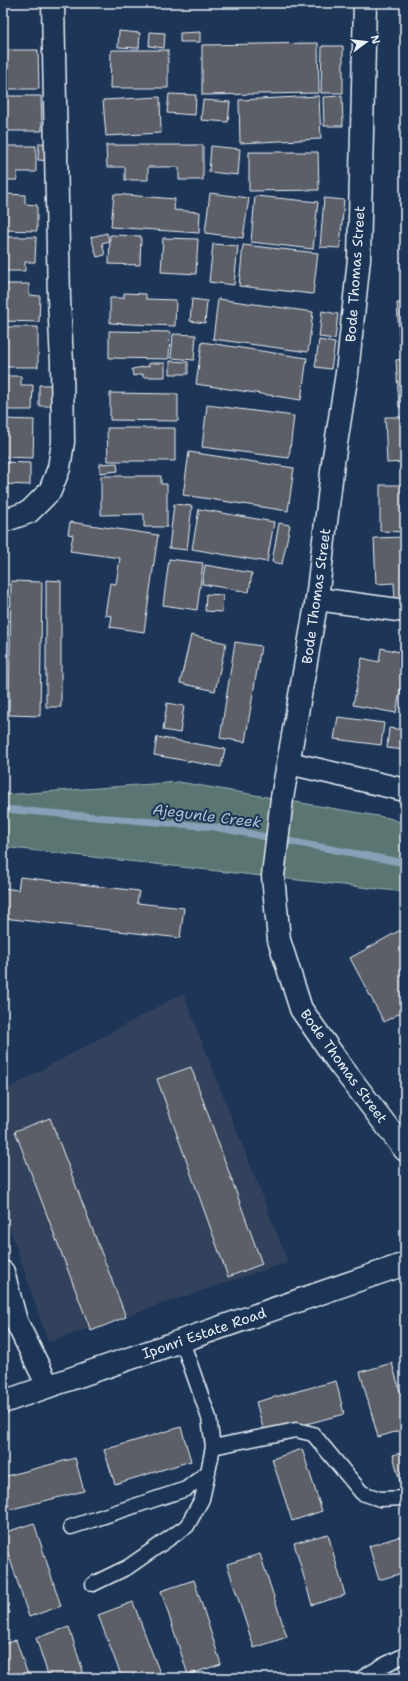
<svg xmlns="http://www.w3.org/2000/svg" width="408" height="1681" viewBox="0 0 408 1681" font-family="'Shantell Sans',sans-serif">
  <style>
    .built { fill: #30425c }
    .green { fill: #5a7572; stroke: #a1b3b5 }
    .lines { fill: none; stroke-linecap: round; stroke-linejoin: round }
    .stream { stroke: #87a1b8; stroke-width: 7 }
    .building { fill: #5d5f67; stroke: #e8f1f8 }
    .lane-casing { stroke: #e8f1f8; stroke-width: 17 }
    .street-casing { stroke: #e8f1f8; stroke-width: 25 }
    .secondary-casing { stroke: #e8f1f8; stroke-width: 25 }
    .lane { stroke: #1d3557; stroke-width: 14 }
    .street { stroke: #1d3557; stroke-width: 22 }
    .secondary { stroke: #1d3557; stroke-width: 22 }
    .labels { text-anchor: middle; stroke-width: 4; stroke-linejoin: round; paint-order: stroke }
    .street-label { font-size: 14px; fill: #e8f1f8; stroke: #1d3557 }
    .water-label { font-size: 15px; font-style: italic; fill: #afc2d3; stroke: #1d3557 }
  </style>
  <rect width="100%" height="100%" fill="#1d3557"/>
  <filter id="ink" filterUnits="userSpaceOnUse"><feTurbulence type="fractalNoise" baseFrequency=".025" numOctaves="2"/><feDisplacementMap in="SourceGraphic" scale="8" xChannelSelector="R" yChannelSelector="G"/><feConvolveMatrix kernelMatrix="1 2 1 2 8 2 1 2 1" color-interpolation-filters="sRGB"/></filter>
  <g filter="url(#ink)">
    <path class="built" d="M183,993L288,1262L48,1342L9,1226L3,1214V1091Z"/>
    <path class="green" d="M179,782L389,818L405,824V892L3,847V795Z"/>
    <g class="lines">
      <path class="stream" d="M3,809L214,827L405,863"/>
    </g>
    <path class="building" d="M119,31L140,33L139,48L118,47Z
      M150,32L165,33L164,48L149,46Z
      M200,32V42H180V33Z
      M318,43L319,93L202,95V45Z
      M322,46H343V93H321Z
      M3,50H38L39,89H3Z
      M111,50H168V88H110Z
      M169,94L196,95L195,115L167,113Z
      M3,96H41L42,131H3Z
      M319,96L321,139L240,143L239,100Z
      M342,96L343,126H324L323,97Z
      M160,97L161,133L106,136L103,100Z
      M203,100L230,102L228,122L201,120Z
      M39,143L52,144L51,161L38,160Z
      M106,145H203V180H179V167H148V180H125V167H107Z
      M3,146H36V172H17V180H3Z
      M211,146L240,149L238,175L209,172Z
      M249,152H318L319,190L249,191Z
      M210,193L249,198L243,238L205,233Z
      M7,194L25,195V204L37,205V231L3,230V203H7Z
      M114,194L175,199L174,210L200,212L199,233L111,227Z
      M255,196L318,202L313,249L251,242Z
      M324,198L344,200L340,248L320,247Z
      M107,233L109,241L102,243L105,255L97,257L91,237Z
      M110,235L141,236L140,265L109,264Z
      M3,237H36L35,262H25V271H3Z
      M163,238L198,239L196,274L161,272Z
      M213,244L238,246L234,285L209,282Z
      M243,245L318,253L313,294L239,286Z
      M4,284H29V295L40,296L39,322L3,321Z
      M124,293L146,294V299L176,300L175,326L110,323V298H124Z
      M192,299L207,301L205,323L190,321Z
      M218,299L313,312L308,352L213,339Z
      M397,303H405V352H400Z
      M322,311L338,314L335,339L319,337Z
      M3,327H38V367H3Z
      M109,331L170,332L169,359L109,358Z
      M173,334L196,335L194,360L171,358Z
      M319,340L335,343L331,369L315,367Z
      M202,342L307,358L301,400L196,384Z
      M405,359V407H399L396,360Z
      M170,361L188,362V374H170Z
      M149,363H165V377H143V374L133,376L132,369L149,366Z
      M3,376H21V385H33L32,410H3Z
      M39,385H51V406H39Z
      M110,393L178,394V421L110,420Z
      M207,405L294,416L289,458L202,447Z
      M385,417H405V462L387,463Z
      M3,419L34,420L33,458L3,457Z
      M107,428H175V461H108Z
      M189,452L294,468L288,511L183,495Z
      M3,462L30,463V485L3,484Z
      M117,463L118,471L100,473V464Z
      M101,476H161V484H167V527H144V514L101,515Z
      M380,485H405V532L380,531Z
      M174,504L192,506L187,550L169,548Z
      M199,509L274,522L267,562L192,549Z
      M70,522L158,535L144,632L110,627L112,616L105,615L110,583L116,584L120,558L70,551L73,535L68,534Z
      M279,523L290,525L282,564L272,562Z
      M405,537V600H395L394,583L376,584L374,538Z
      M169,559L203,563L197,610L163,605Z
      M205,565L252,573L249,592L202,584Z
      M46,580L61,581V707H46Z
      M11,581L42,582L40,716L9,715Z
      M3,586H5V714H3Z
      M206,594L223,595L222,612L205,611Z
      M191,635L226,643L215,691L180,683Z
      M235,642L261,646L245,742L220,738Z
      M381,648L405,653V664L396,713L353,705L362,658L379,662Z
      M167,703L184,706L180,733L163,730Z
      M338,717L384,723L381,745L334,739Z
      M389,728L405,730V750L387,748Z
      M157,737L225,749L221,767L154,755Z
      M20,877L139,891L137,903L184,908L180,938L3,918V888L18,890Z
      M404,928L405,1010L384,1022L350,958Z
      M191,1067L262,1264L228,1277L157,1079Z
      M50,1118L126,1317L91,1331L15,1131Z
      M5,1344L6,1354L3,1355V1345Z
      M392,1363L405,1409V1429L378,1437L360,1372Z
      M336,1381L344,1414L265,1435L256,1402Z
      M181,1427L191,1461L115,1484L104,1450Z
      M302,1449L322,1511L292,1521L272,1459Z
      M405,1452V1485L401,1486L393,1455Z
      M75,1458L84,1491L4,1511L3,1506V1477Z
      M34,1523L61,1606L29,1617L3,1538V1533Z
      M328,1534L345,1595L312,1605L294,1543Z
      M405,1535V1572L379,1580L369,1546Z
      M260,1554L287,1637L254,1648L227,1564Z
      M194,1580L221,1664L188,1675L161,1591Z
      M3,1593L10,1613L3,1615Z
      M133,1602L151,1650L162,1678H122L98,1615Z
      M69,1627L85,1678H49L36,1638Z
      M16,1640L29,1678H3V1644Z"/>
    <g class="lines">
      <defs>
        <path id="lane" d="M213,1447L296,1430L313,1434L362,1493L380,1499L405,1498
          M71,1527L186,1489L208,1472L213,1447L209,1418L182,1341
          M93,1584L128,1567L187,1526L202,1499L208,1472
          M362,1678L382,1666L405,1655"/>
        <path id="street" d="M3,521L29,512L50,491L59,468L63,442L62,363L59,299L53,3
          M317,599L405,611
          M289,763L405,790
          M3,1272L16,1321L48,1386
          M3,1402L405,1264"/>
        <path id="secondary" d="M365,3L359,259L347,373L333,463L317,599L282,798L273,876L279,940L301,1009L340,1065L405,1150"/>
      </defs>
      <use href="#lane" class="lane-casing"/>
      <use href="#street" class="street-casing"/>
      <use href="#secondary" class="secondary-casing"/>
      <use href="#lane" class="lane"/>
      <use href="#street" class="street"/>
      <use href="#secondary" class="secondary"/>
    </g>
  </g>
  <g class="labels">
    <g class="street-label">
      <text transform="translate(355 274) rotate(-86)" y="5">Bode Thomas Street</text>
      <text transform="translate(316 596) rotate(-82)" y="5">Bode Thomas Street</text>
      <text transform="translate(344 1066) rotate(54)" y="5">Bode Thomas Street</text>
      <text transform="translate(204 1333) rotate(-19)" y="5">Iponri Estate Road</text>
    </g>
    <g class="water-label">
      <text transform="translate(207 816) rotate(7)" y="5">Ajegunle Creek</text>
    </g>
  </g>
  <rect width="408" height="1681" fill="none" stroke="#1d3557" stroke-width="16"/>
  <rect x="8" y="8" width="392" height="1665" fill="none" stroke="#e8f1f8" stroke-width="1.5" filter="url(#ink)"/>
  <g transform="translate(366 42) rotate(75)" stroke="#1d3557" stroke-width="3" paint-order="stroke">
  <path d="M0-3L7 15L0 10L-7 15Z" fill="#e8f1f8"/>
  <text y="-6" font-size="11" font-weight="bold" text-anchor="middle" fill="#e8f1f8">N</text>
  </g>
</svg>
